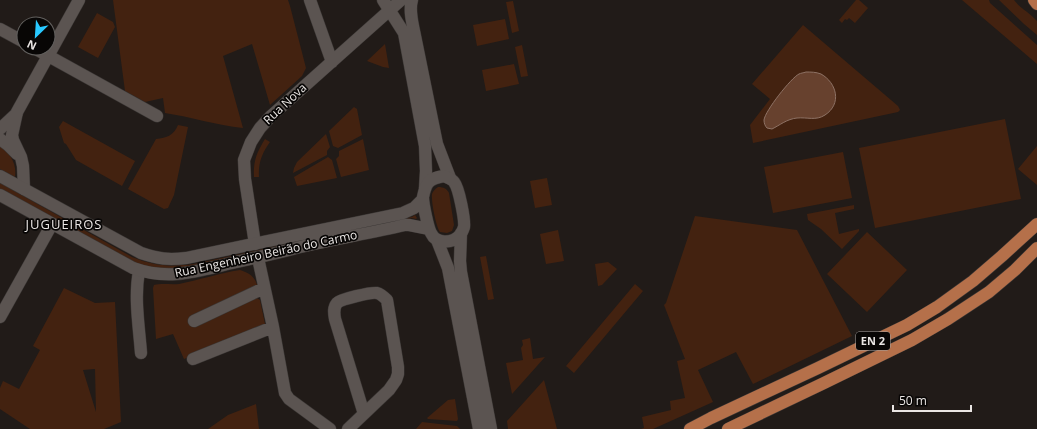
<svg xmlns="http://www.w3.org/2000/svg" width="1037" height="429" viewBox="0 0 1037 429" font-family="'Open Sans',sans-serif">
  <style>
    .green { fill: #432210; fill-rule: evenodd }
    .water { fill: #67412e; stroke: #8e7265 }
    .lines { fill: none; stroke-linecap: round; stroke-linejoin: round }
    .minor-casing { stroke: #3b3735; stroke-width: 13 }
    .tertiary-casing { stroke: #3b3735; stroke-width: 13 }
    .primary-casing { stroke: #3b3735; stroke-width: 13 }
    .minor { stroke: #5b5451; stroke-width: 12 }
    .tertiary { stroke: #5b5451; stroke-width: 12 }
    .primary { stroke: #b5704a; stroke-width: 12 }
    .labels { text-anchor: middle; stroke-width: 3.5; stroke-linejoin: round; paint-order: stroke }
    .shield { fill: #080605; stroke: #a6a3a1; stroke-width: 1 }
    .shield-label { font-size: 11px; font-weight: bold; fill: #eae6e4 }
    .street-label { font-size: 12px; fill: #eae6e4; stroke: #080605 }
    .neighbourhood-label { font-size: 13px; letter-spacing: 1px; fill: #eae6e4; stroke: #080605 }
  </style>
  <rect width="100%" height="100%" fill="#211b18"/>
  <path class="green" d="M113,0H288L290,6L306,68L302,76L270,105L252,44L223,56L243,128C216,125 191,117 165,113L163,98L145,102L125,91Z
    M856,0H859L868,8L855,23L849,18L847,20L845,19L842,23L839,20Z
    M962,0H989L990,3L1037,45V64Z
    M999,0H1014C1020,8 1030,13 1037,21V35L1024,24Z
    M513,1L519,31L512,33L506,2Z
    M97,13L113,22L115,27L98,58L78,47Z
    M505,19L509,39L477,46L473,25Z
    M803,25L898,106L900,110L898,112L753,143L750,125L770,99L752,84Z
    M385,44L389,68L383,67L367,61Z
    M522,45L528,76L521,77L515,47Z
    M514,64L519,84L486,91L482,70Z
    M354,107L357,109L362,135L338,148L333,146L329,131Z
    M1005,119L1021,199L875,228L859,148Z
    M63,121L135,161L122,186L76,160L66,144L64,143L59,127Z
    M178,125L188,127L174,195L168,208L164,209L128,189L156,139C167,138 174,135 178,125Z
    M326,134L330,147L327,151V155L293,173L294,168L297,162Z
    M265,139L270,142C262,153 258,163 259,177H254C253,161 257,152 265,139Z
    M363,139L369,170L341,177L336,159L339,156V151Z
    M0,145C10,154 17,163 15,177L0,169Z
    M1037,146V185L1018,169Z
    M843,152L852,198L773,213L764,167Z
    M328,157L332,160L337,178L297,186L294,177Z
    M547,178L552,205L535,208L530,181Z
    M0,183L132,257C154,266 170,267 194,264L412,217L415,215L417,218L416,219L412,218L186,267L174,269H152L130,261L0,189Z
    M438,187C444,187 447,189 449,193L454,225L452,231L447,233L440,232C436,227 431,201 432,194C433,191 435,189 438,187Z
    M854,205V209L835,213L839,234L859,229V231L842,249L821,229L808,220L807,214Z
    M695,216L797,230L852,336L753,384L736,352L698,370L713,402L653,429H641L644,428L642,417L671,410L670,401L685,398L677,361L685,359L664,305L666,303Z
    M558,230L564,261L546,264L540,234Z
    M867,232L907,270L867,312L827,274Z
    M486,256L494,299L488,300L480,257Z
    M608,262L617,269L602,285L598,286L595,264Z
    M240,270C247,272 255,276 257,285C257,287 256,294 257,298L260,300L265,324L262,329L184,359L173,334L156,339L153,288L154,285C162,283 171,285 179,284C200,280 219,273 240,270Z
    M635,284L643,291L574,373L566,366Z
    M64,288L95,303L115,302L121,422L104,429H30L0,409V388L3,381L19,389L40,350L33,346ZM94,369H95L96,412L83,370Z
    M530,338L533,359L545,357L512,394L506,363L523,360L521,348L523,345L522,340Z
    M544,380L557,429H508L507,421Z
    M455,399L458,419L457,421L428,419L427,418L448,400Z
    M256,404L259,429H208L228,415Z
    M422,422L457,426L460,429H416Z"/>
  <path class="water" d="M806,72C811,72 816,72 821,74C837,83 842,104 825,115C816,121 807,117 797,118C787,119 780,125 772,129L767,128C765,126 764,123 764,120C765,111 791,78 799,74C801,73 803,73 806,72Z"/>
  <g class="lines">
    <defs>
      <path id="minor" d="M310,0L332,62
        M383,0L404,33L425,146L426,171L425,188
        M412,0C409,10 412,21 414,31L437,144L450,178
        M0,29L24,42
        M34,48L157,116
        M0,129L17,113
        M0,139L8,145L17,154
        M24,189L23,166L21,157L13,140L12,135L17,112L79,0
        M255,244L245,179L244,160L251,142L260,128L271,116L401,0
        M258,258L273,327L285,393L289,399L330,429
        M139,271C134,298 139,326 141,353
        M0,317L52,224
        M194,321L264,288
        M193,359L273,327
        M348,429L389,390L396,380L398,374V367L387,300C384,297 381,294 377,293C371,292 341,299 337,303C333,308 334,313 335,319L364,414"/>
      <path id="tertiary" d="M0,176L141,253C159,259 168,260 186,258L403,213L414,208L423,199
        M444,176C448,178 452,179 454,182C459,188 465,220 464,227C463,230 462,233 460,235C452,244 436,244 431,233C428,228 423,204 423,197C424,192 425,187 428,183C432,178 438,177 444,176Z
        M0,195L133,268C169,281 197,271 232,263C255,258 278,253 300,247C335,239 370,233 405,225H409L429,229
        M461,233L460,261L461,272L491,429
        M437,240L448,268L479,429"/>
      <path id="primary" d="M1034,0L1037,4
        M690,429L711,418L818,368L907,325L937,307L973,281L1002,256L1037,224
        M728,429L824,383L912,340L948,319L989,292L1015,270L1037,248"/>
    </defs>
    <use href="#minor" class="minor-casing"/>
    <use href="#tertiary" class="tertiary-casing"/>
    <use href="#primary" class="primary-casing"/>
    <use href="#minor" class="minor"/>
    <use href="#tertiary" class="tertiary"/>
    <use href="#primary" class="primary"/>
  </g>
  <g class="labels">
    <rect class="shield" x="856" y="332" width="34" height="18" rx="3"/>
    <g class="shield-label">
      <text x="873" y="345">EN 2</text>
    </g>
    <g class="street-label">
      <text transform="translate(285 104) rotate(-43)" y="4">Rua Nova</text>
      <text transform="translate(266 254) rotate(-12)" y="4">Rua Engenheiro Beirão do Carmo</text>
    </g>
    <g class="neighbourhood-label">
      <text x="64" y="229">JUGUEIROS</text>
    </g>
  </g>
  <g transform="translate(36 36) rotate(205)"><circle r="19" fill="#080605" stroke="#62605e"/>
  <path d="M0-3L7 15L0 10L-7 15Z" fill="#28c8ff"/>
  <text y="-6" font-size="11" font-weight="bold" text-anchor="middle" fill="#eae6e4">N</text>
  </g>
  <path d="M893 405v6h78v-6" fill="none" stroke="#eae6e4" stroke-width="2"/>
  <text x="899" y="405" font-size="12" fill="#eae6e4" stroke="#080605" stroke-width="3" paint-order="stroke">50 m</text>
</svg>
